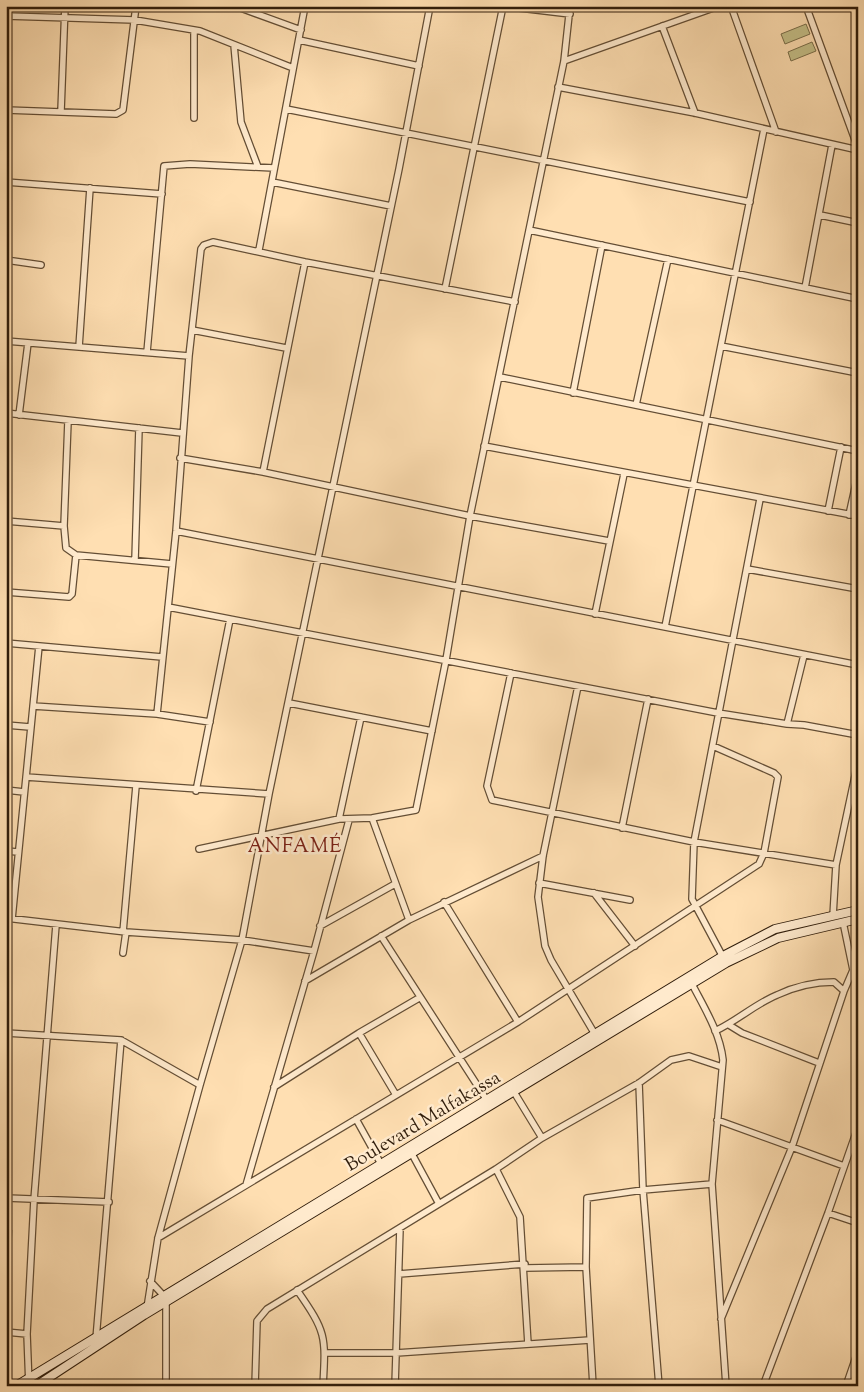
<svg xmlns="http://www.w3.org/2000/svg" width="864" height="1392" viewBox="0 0 864 1392" font-family="'Sorts Mill Goudy',serif">
  <style>
    .green { fill: #c5c089; stroke: #7a6e4a }
    .lines { fill: none; stroke-linecap: round; stroke-linejoin: round }
    .street-casing { stroke: #644e35; stroke-width: 8 }
    .secondary-casing { stroke: #301d0b; stroke-width: 10 }
    .street { stroke: #ffeacd; stroke-width: 5.5 }
    .secondary { stroke: #ffeacd; stroke-width: 8 }
    .labels { text-anchor: middle; stroke-width: 5; stroke-linejoin: round; paint-order: stroke }
    .street-label { font-size: 19px; fill: #301d0b; stroke: #ffeacd }
    .neighbourhood-label { font-size: 20px; letter-spacing: 1px; fill: #7a1f14; stroke: #ffeacd }
  </style>
  <rect width="100%" height="100%" fill="#ffdfb2"/>
  <filter id="stains"><feTurbulence type="fractalNoise" baseFrequency=".004" numOctaves="4"/><feColorMatrix values="0 0 0 0 .2 0 0 0 0 .09 0 0 0 0 .02 0 0 0 .5 -.17"/></filter>
  <radialGradient id="worn" r=".72"><stop offset=".6" stop-color="#630" stop-opacity="0"/><stop offset="1" stop-color="#630" stop-opacity=".3"/></radialGradient>
  <path class="green" d="M806,24L810,34L785,44L781,34Z
    M812,42L816,51L791,61L788,52Z
    M6,1230H12L8,1295H6Z"/>
  <g class="lines">
    <defs>
      <path id="street" d="M235,6L301,30
        M503,6L570,14
        M731,6L776,132
        M806,6L858,148
        M6,16L135,20L200,31L293,68
        M662,26L695,113
        M299,40L419,66
        M234,45L241,122L258,167
        M6,47L8,16
        M564,61L719,6
        M558,87L695,113L858,150
        M286,109L750,202
        M6,110L116,114L123,110L136,6
        M61,111L65,6
        M194,118V31
        M6,182L162,194
        M272,182L391,206
        M820,215L858,223
        M529,230L858,299
        M259,250L305,6
        M6,260L41,265
        M805,288L832,145
        M445,289L503,6
        M192,330L286,348
        M6,341L189,356
        M721,346L858,373
        M79,347L90,188
        M147,352L164,166L190,164L274,168
        M500,377L858,451
        M573,393L602,245
        M636,405L668,259
        M6,413L182,433
        M19,415L28,343
        M68,421L64,526L66,548L76,555L172,564
        M484,446L858,516
        M180,458L263,472L470,516L609,541
        M263,472L305,262
        M828,511L841,447
        M849,515L858,474
        M6,521L64,526
        M176,531L858,665
        M135,560L139,428
        M747,569L858,589
        M6,592L69,597L72,594L76,555
        M168,607L718,713L787,724L804,725L858,735
        M595,614L624,474
        M665,627L764,129
        M6,643L162,657
        M511,673L487,786L492,800L694,842L836,865
        M578,686L543,856L538,897L545,946L551,960L596,1036
        M289,703L432,731
        M33,706L157,714L210,722
        M157,714L176,531L189,356L201,249L204,245L213,242L305,262L515,302
        M787,724L804,655
        M6,725L30,727
        M26,777L269,794
        M6,790L24,792
        M196,791L230,619
        M372,818L409,920
        M339,819L361,717
        M622,828L648,699
        M199,849L339,819L372,818L416,810L446,660L470,516L564,61L570,6
        M6,851L18,852
        M539,883L630,900
        M594,893L635,946
        M444,902L518,1022
        M833,916L836,865L858,762
        M6,918L126,932L242,940L314,951
        M12,919L39,646
        M843,922L853,970L844,991
        M320,926L395,884
        M123,932L136,786
        M381,936L488,1102
        M123,953L126,932
        M724,959L692,899L694,842L760,499
        M305,981L409,920L543,856
        M692,984C705,1009 720,1033 723,1060L712,1184L726,1386
        M729,1025L742,1033L819,1063
        M715,1031C737,1021 755,1004 777,995C794,987 815,982 834,982L844,991L792,1147L721,1319
        M6,1033L121,1040L200,1085
        M359,1033L396,1095
        M639,1083L643,1190L659,1386
        M274,1087L359,1033L419,998
        M514,1092L542,1138
        M356,1119L381,1164
        M717,1120L844,1166
        M412,1154L438,1202
        M496,1169L520,1217L528,1344
        M246,1185L314,951L349,820
        M6,1198L109,1202
        M828,1213L858,1223
        M158,1238L518,1022L759,864L764,853L778,777L774,773L713,746
        M525,1268L586,1267
        M399,1274L525,1264
        M150,1281L163,1295L166,1305V1386
        M297,1290C326,1332 326,1335 323,1386
        M147,1308L158,1238L200,1085L242,940L269,794L399,169L430,6
        M6,1332L27,1334
        M96,1339L121,1040
        M325,1353H396L590,1340
        M29,1386L27,1334L34,1200L56,925
        M255,1386L257,1321L267,1309L496,1169L542,1138L639,1083L671,1060L689,1056L722,1067
        M395,1386L400,1228
        M593,1386L586,1267L587,1198L643,1190L712,1184
        M763,1386L828,1213L858,1127
        M846,1386L858,1351"/>
      <path id="secondary" d="M16,1386L723,956L775,929L858,910
        M36,1386L144,1315L726,963L778,938L858,919"/>
    </defs>
    <use href="#street" class="street-casing"/>
    <use href="#secondary" class="secondary-casing"/>
    <use href="#street" class="street"/>
    <use href="#secondary" class="secondary"/>
  </g>
  <g class="labels">
    <g class="street-label">
      <text transform="translate(422 1120) rotate(-31)" y="7">Boulevard Malfakassa</text>
    </g>
    <g class="neighbourhood-label">
      <text x="295" y="852">ANFAMÉ</text>
    </g>
  </g>
  <rect width="864" height="1392" fill="none" stroke="#ffdfb2" stroke-width="25"/>
  <rect x="8" y="8" width="849" height="1377" fill="none" stroke="#301d0b" stroke-width="2.5"/>
  <rect x="12" y="12" width="839" height="1367" fill="none" stroke="#301d0b"/>
  <rect width="100%" height="100%" filter="url(#stains)"/>
  <rect width="100%" height="100%" fill="url(#worn)"/>
</svg>
